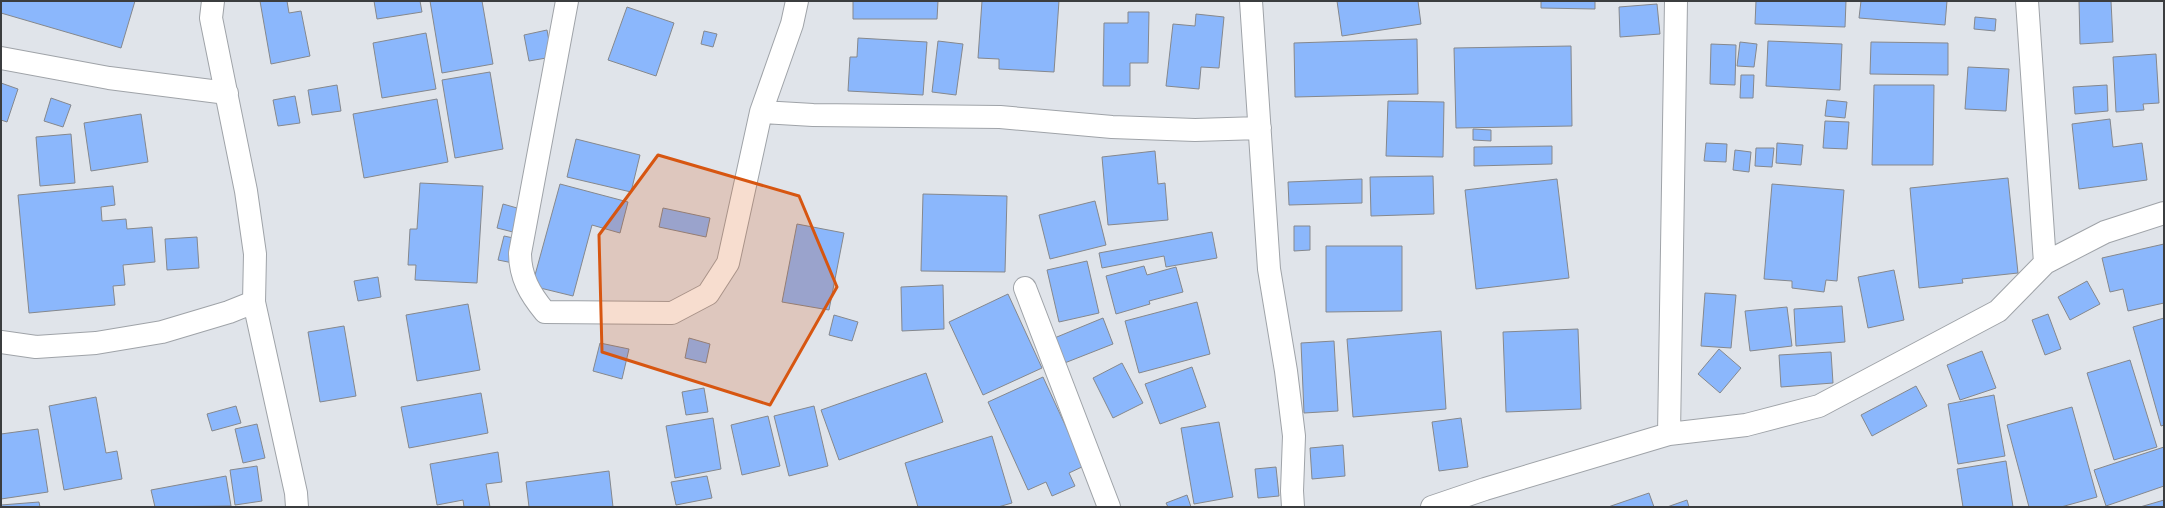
<svg xmlns="http://www.w3.org/2000/svg" width="2165" height="508" viewBox="0 0 2165 508" font-family="Arial,sans-serif">
  <style>
    .building { fill: #8bb7fc; stroke: #85888d }
    .lines { fill: none; stroke-linecap: round; stroke-linejoin: round }
    .street-casing { stroke: #9fa3a8; stroke-width: 24 }
    .street { stroke: #fff; stroke-width: 22 }
    .marked { fill: #d75611; fill-opacity: 0.2; stroke: #d75611; stroke-width: 3; stroke-linejoin: round }
  </style>
  <rect width="100%" height="100%" fill="#e0e4ea"/>
  <path class="building" d="M1,1H135L121,48L1,13Z
    M260,1H287L289,13L301,11L310,56L271,64Z
    M374,1H420L422,12L377,19Z
    M430,1H482L493,64L442,73Z
    M853,1H938L937,19H853Z
    M982,1H1059L1054,72L999,69V59L978,58Z
    M1337,1H1418L1421,24L1342,36Z
    M1541,1H1595V9L1541,8Z
    M1756,1H1846L1845,27L1755,24Z
    M1861,1H1947L1945,25L1859,18Z
    M2079,1H2111L2113,42L2080,44Z
    M1657,4L1660,34L1620,37L1619,7Z
    M627,7L674,23L656,76L608,60Z
    M1128,12H1149L1148,63H1130V86H1103L1104,23H1128Z
    M1196,14L1224,17L1219,68L1201,67L1199,89L1166,86L1173,24L1195,26Z
    M1975,17L1996,19L1995,31L1974,29Z
    M547,30L552,57L529,61L524,35Z
    M704,31L717,34L713,47L701,44Z
    M426,33L436,89L382,98L373,43Z
    M858,38L927,42L923,95L848,91L850,57H857Z
    M1417,39L1418,94L1295,97L1294,43Z
    M938,41L963,44L956,95L932,92Z
    M1768,41L1842,44L1840,90L1766,86Z
    M1740,42L1757,44L1754,67L1737,66Z
    M1871,42L1948,43V75L1870,74Z
    M1711,44L1736,45L1735,85L1710,84Z
    M1571,46L1572,126L1456,128L1454,48Z
    M2156,54L2159,103L2143,104L2144,110L2116,112L2113,57Z
    M1968,67L2009,69L2006,111L1965,109Z
    M490,72L503,149L455,158L442,80Z
    M1741,75H1754L1753,98H1740Z
    M1,83L18,89L7,122L1,120Z
    M337,85L341,111L312,115L308,90Z
    M1874,85H1934L1933,165H1872Z
    M2107,85L2108,111L2075,114L2073,87Z
    M295,96L300,123L278,126L273,100Z
    M51,98L71,105L63,127L44,121Z
    M437,99L448,162L364,178L353,114Z
    M1827,100L1847,102L1845,118L1825,116Z
    M1388,101L1444,102L1443,157L1386,156Z
    M141,114L148,162L91,171L84,123Z
    M2110,119L2113,147L2142,143L2147,180L2079,189L2072,124Z
    M1825,121L1849,122L1847,149L1823,148Z
    M1473,129L1491,130V141L1473,140Z
    M71,134L75,183L40,186L36,137Z
    M576,139L640,155L631,192L567,177Z
    M1706,143L1727,144L1726,162L1704,161Z
    M1777,143L1803,145L1801,165L1776,163Z
    M1552,146V164L1474,166V147Z
    M1756,148H1774L1772,167L1755,166Z
    M1735,150L1751,152L1749,172L1733,170Z
    M1155,151L1158,184L1165,183L1168,220L1108,225L1102,157Z
    M1433,176L1434,214L1371,216L1370,177Z
    M2008,178L2018,273L1962,279L1963,283L1919,288L1910,188Z
    M1362,179V203L1289,205L1288,182Z
    M1557,179L1569,278L1476,289L1465,190Z
    M420,183L483,186L477,283L415,280L416,265H408L410,229H417Z
    M560,184L628,202L620,233L592,225L573,296L532,286Z
    M1772,184L1844,190L1837,281L1826,280L1824,292L1792,288V281L1764,279Z
    M113,186L115,205L101,207L102,221L126,219L127,229L152,227L155,262L123,265L125,285L113,286L115,305L29,313L18,195Z
    M923,194L1007,196L1005,272L921,271Z
    M1095,201L1106,245L1050,259L1039,215Z
    M503,204L524,210L517,233L497,228Z
    M663,208L710,218L706,237L659,227Z
    M797,224L844,233L829,310L782,302Z
    M1294,226H1310V250L1294,251Z
    M1212,232L1217,258L1166,267L1164,256L1102,268L1099,253Z
    M504,236L518,239L513,263L498,260Z
    M197,237L199,268L167,270L165,239Z
    M2164,244V303L2128,311L2123,289L2110,292L2102,258Z
    M1326,246H1402V311L1326,312Z
    M1087,261L1099,313L1059,322L1047,270Z
    M1144,266L1147,275L1176,267L1183,292L1149,301L1150,304L1116,314L1106,276Z
    M1894,270L1904,320L1868,328L1858,277Z
    M378,277L381,297L358,301L354,281Z
    M2087,281L2100,304L2070,320L2058,297Z
    M943,285L944,329L902,331L901,287Z
    M1705,293L1736,295L1731,348L1701,346Z
    M1008,294L1042,368L983,395L949,322Z
    M1197,302L1210,354L1139,373L1125,321Z
    M468,304L480,370L417,381L406,315Z
    M1842,306L1845,342L1796,346L1794,309Z
    M1787,307L1792,346L1750,351L1745,311Z
    M2048,314L2061,349L2045,355L2032,320Z
    M834,315L858,322L852,341L829,335Z
    M1103,318L1113,344L1062,364L1052,339Z
    M2164,318V425L2161,426L2133,327Z
    M344,326L356,396L320,402L308,332Z
    M1578,329L1581,409L1506,412L1503,332Z
    M1441,331L1446,409L1353,417L1347,339Z
    M689,338L710,344L706,363L685,358Z
    M1334,341L1338,411L1304,413L1301,343Z
    M600,343L629,349L622,379L593,371Z
    M1719,349L1741,368L1720,393L1698,374Z
    M1982,351L1996,388L1960,400L1947,365Z
    M1831,352L1833,383L1781,387L1779,355Z
    M2130,360L2157,447L2114,460L2087,373Z
    M1122,363L1143,403L1113,418L1093,378Z
    M1192,367L1206,407L1160,424L1145,384Z
    M926,373L943,422L839,460L821,410Z
    M1043,377L1084,466L1069,473L1075,486L1052,496L1046,482L1028,490L988,402Z
    M1916,386L1927,406L1872,436L1861,415Z
    M704,388L708,412L686,415L682,392Z
    M481,393L488,433L409,448L401,407Z
    M1994,395L2005,456L1958,464L1948,404Z
    M96,397L106,453L117,451L122,479L64,490L49,406Z
    M236,406L241,423L212,431L207,414Z
    M814,406L828,466L789,476L774,416Z
    M2072,407L2097,497L2061,507H2029L2007,425Z
    M768,416L780,466L742,475L731,425Z
    M713,418L721,469L675,478L666,426Z
    M1461,418L1468,467L1439,471L1432,422Z
    M1219,422L1233,497L1194,504L1181,428Z
    M257,424L265,458L243,463L235,429Z
    M38,429L48,492L1,499V434Z
    M992,436L1012,503L998,507H918L905,463Z
    M1343,445L1345,476L1312,479L1310,448Z
    M2164,447V486L2106,506L2094,470Z
    M498,452L502,482L486,484L490,507H464L463,500L437,505L430,464Z
    M2006,461L2013,507H1963L1957,469Z
    M257,466L262,501L235,505L230,470Z
    M1276,467L1279,496L1258,498L1255,469Z
    M609,471L613,507H529L526,482Z
    M226,476L231,506L155,507L151,490Z
    M707,476L712,498L676,505L671,482Z
    M1649,493L1654,507H1608Z
    M1187,495L1191,507H1168L1166,503Z
    M1687,500L1689,507H1667Z
    M2164,500V507H2140Z
    M39,502L40,507H1V505Z"/>
  <g class="lines">
    <defs>
      <path id="street" d="M213,1L211,18L246,191L255,254L254,302L296,493L297,507
        M567,1L520,253C520,277 530,294 545,312L672,313L708,294L728,263L761,112L792,24L797,1
        M1251,1L1269,269L1286,371L1294,436L1292,491L1293,507
        M2027,1L2045,263
        M1,58L109,78L227,93
        M761,112L813,115L1000,117L1112,127L1195,130L1260,128
        M1025,288L1109,507
        M1,342L36,347L96,343L162,332L229,312L254,302
        M1669,434L1676,1
        M1432,507L1485,489L1669,434L1746,425L1819,406L1998,311L2045,263L2105,232L2164,213"/>
    </defs>
    <use href="#street" class="street-casing"/>
    <use href="#street" class="street"/>
  </g>
  <path class="marked" d="M658,155L799,196L837,287L770,405L602,352L599,235Z"/>
  <rect width="2165" height="508" fill="none" stroke="#3b3d3f" stroke-width="4"/>
</svg>
